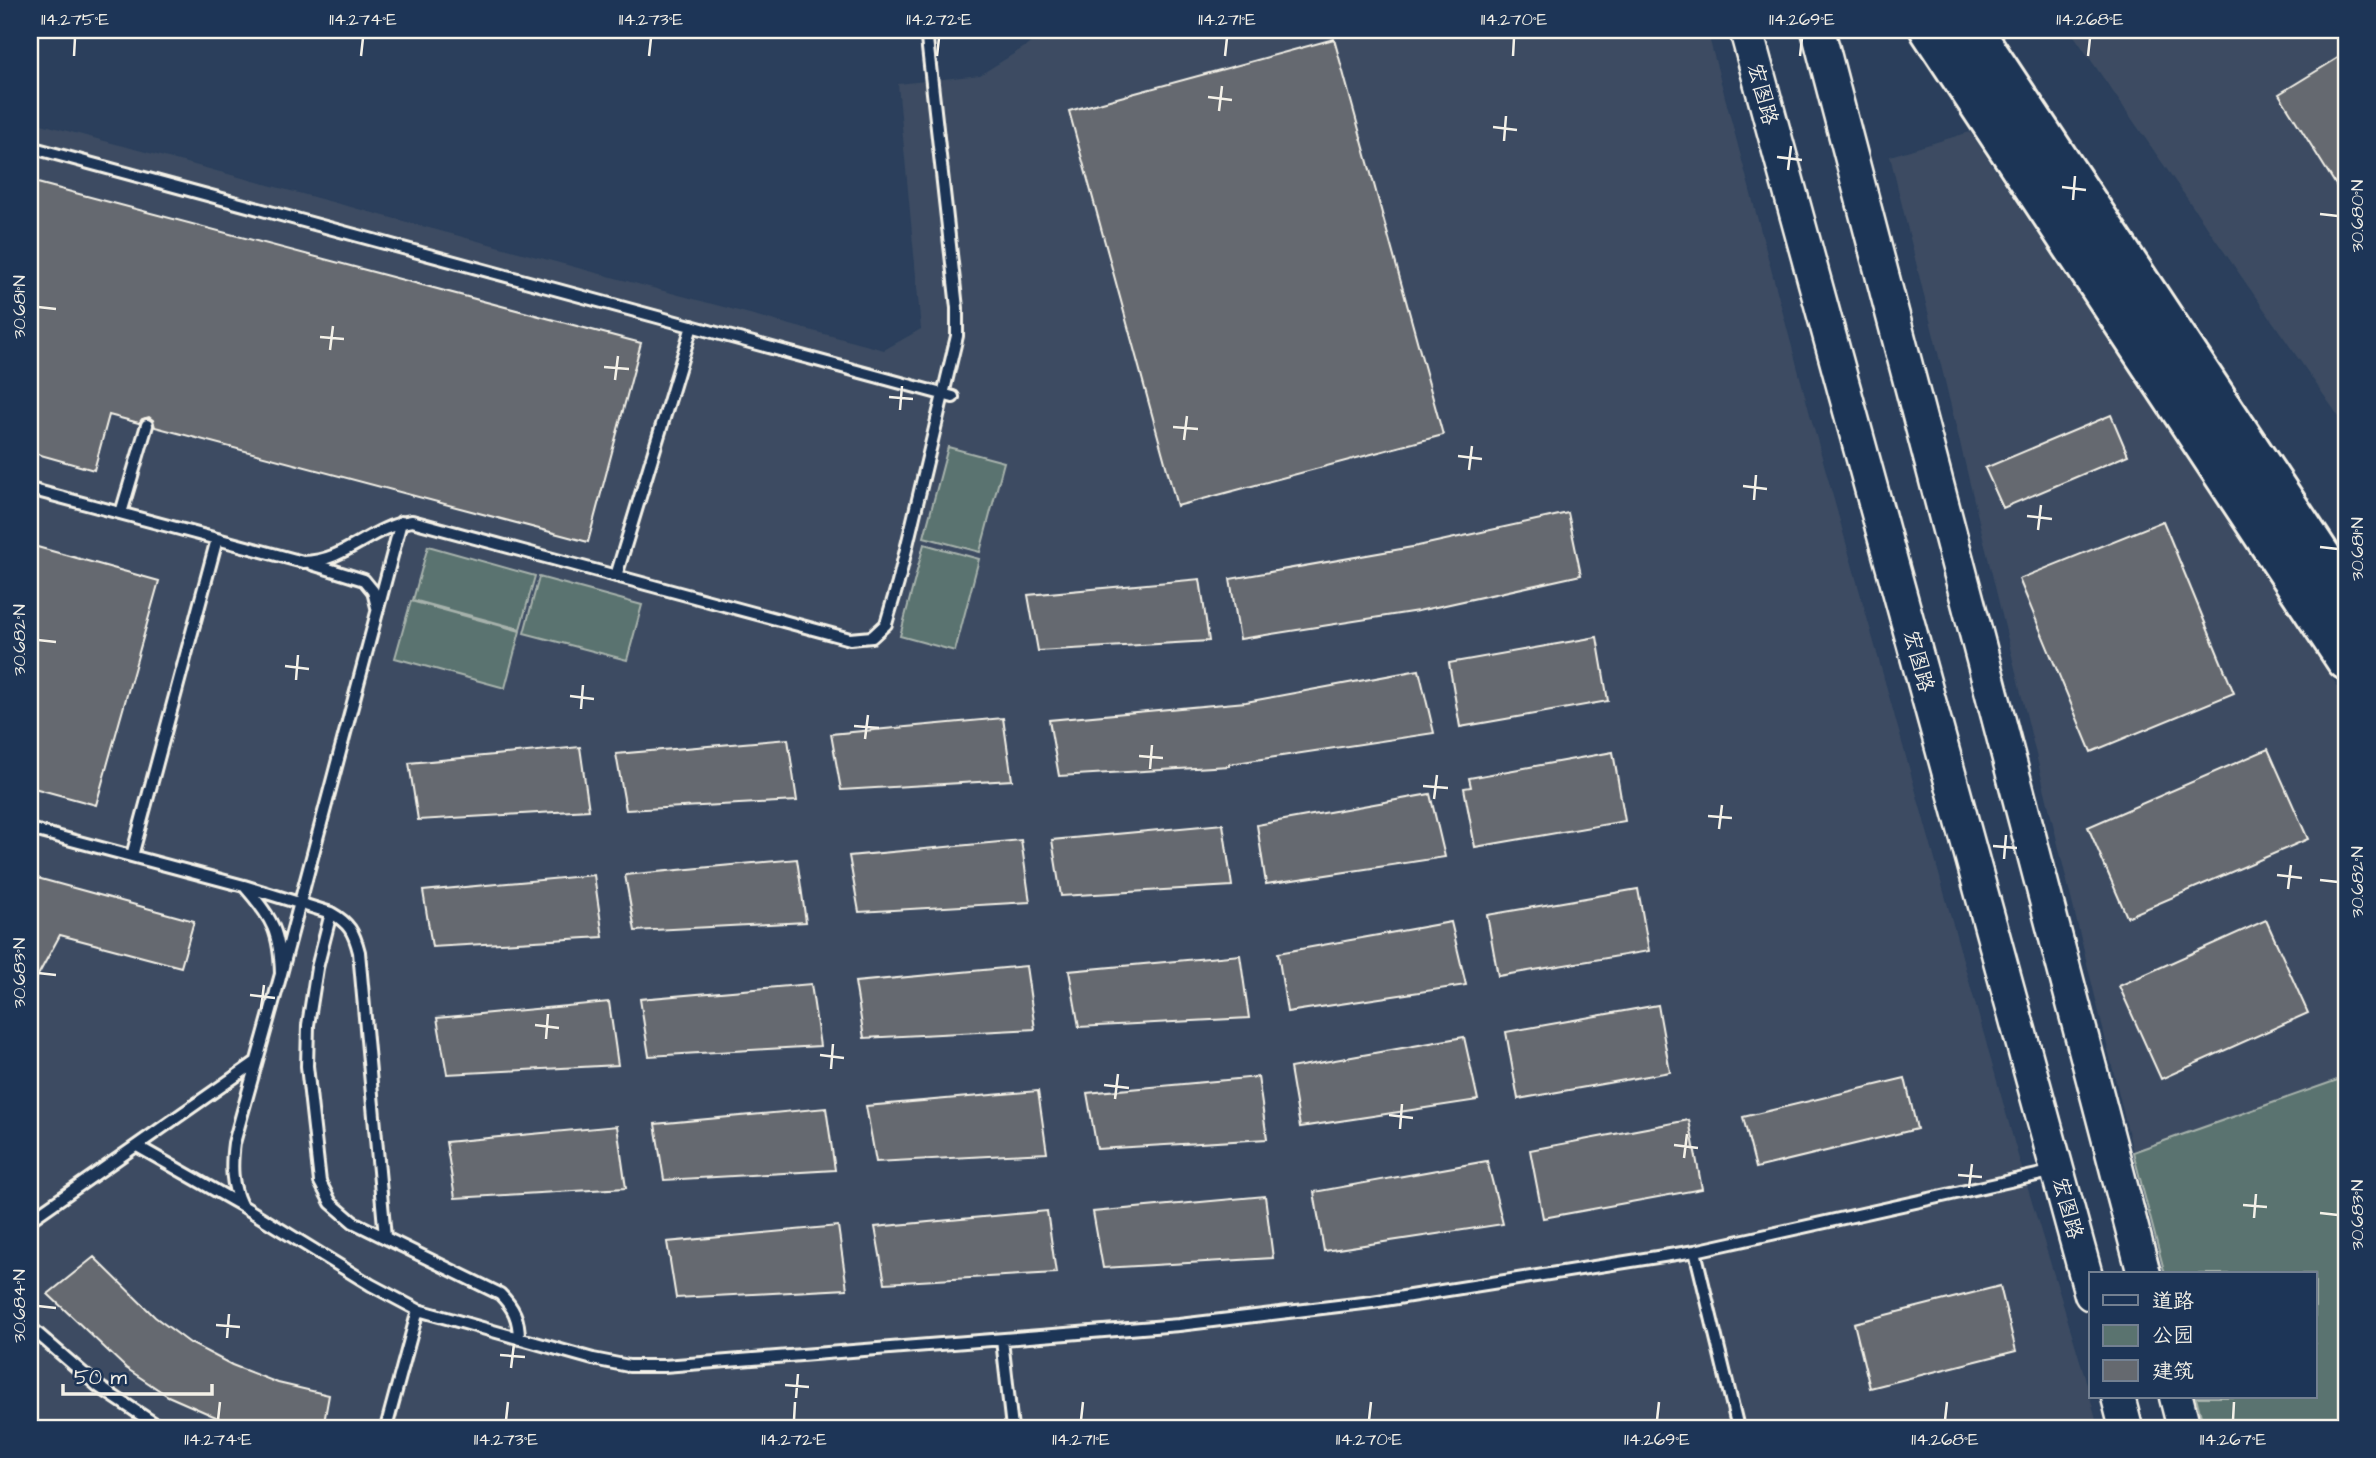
<svg xmlns="http://www.w3.org/2000/svg" width="2376" height="1458" viewBox="0 0 2376 1458" font-family="'Architects Daughter','LXGW WenKai TC',sans-serif">
  <style>
    .built { fill: #3c4c62 }
    .green { fill: #5a736f; stroke: #a7b2ac; stroke-width: 2 }
    .building { fill: #65696f; stroke: #f4f1e8; stroke-width: 2 }
    .lines { fill: none; stroke-linecap: round; stroke-linejoin: round }
    .lane-casing { stroke: #f4f1e8; stroke-width: 16 }
    .secondary-casing { stroke: #f4f1e8; stroke-width: 37 }
    .highway-casing { stroke: #f4f1e8; stroke-width: 44 }
    .lane { stroke: #1d3557; stroke-width: 10 }
    .secondary { stroke: #1d3557; stroke-width: 32 }
    .highway { stroke: #1d3557; stroke-width: 38 }
    .ticks { fill: none; stroke: #f4f1e8; stroke-width: 2.5 }
    .labels { text-anchor: middle; stroke-width: 5; stroke-linejoin: round; paint-order: stroke }
    .street-label { font-size: 21px; fill: #f4f1e8; stroke: #1d3557 }
    .neatline { fill: none; stroke: #f4f1e8; stroke-width: 2.5 }
    .ticks-label { font-size: 18px; text-anchor: middle; fill: #f4f1e8 }
  </style>
  <rect width="100%" height="100%" fill="#2b3f5c"/>
  <filter id="ink" filterUnits="userSpaceOnUse"><feTurbulence type="fractalNoise" baseFrequency=".0143" numOctaves="2"/><feDisplacementMap in="SourceGraphic" scale="14" xChannelSelector="R" yChannelSelector="G"/><feConvolveMatrix kernelMatrix="1 2 1 2 8 2 1 2 1" color-interpolation-filters="sRGB"/></filter>
  <g filter="url(#ink)">
    <path class="built" d="M1143,30H1707L1811,418L2018,1156L2085,1377L2098,1428H30V121L884,350L921,329L898,84L980,75L1031,43Z
      M2070,30H2346V427Z
      M1970,132L2346,699V1077L2133,1152L1890,156Z"/>
    <path class="green" d="M948,447L1004,462L980,552L924,537Z
      M924,544L979,559L955,651L900,636Z
      M428,546L535,576L520,629L413,600Z
      M539,577L642,605L627,660L524,633Z
      M411,601L520,631L505,688L395,658Z
      M2346,1077V1428H2204L2196,1397H2315V1274H2165L2133,1152Z"/>
    <path class="building" d="M1334,39L1443,435L1177,506L1069,111Z
      M2346,53V201L2279,94Z
      M30,181L641,343L588,542L155,427L153,420L149,417L142,419L139,423L109,415L94,470L30,452Z
      M2111,415L2128,455L2003,508L1985,468Z
      M1568,513L1581,575L1418,611L1240,639L1230,579L1418,546Z
      M2163,521L2234,693L2091,752L2019,579Z
      M30,545L159,581L96,805L30,787Z
      M1200,579L1209,641L1038,651L1028,595Z
      M1597,637L1608,701L1460,727L1449,663Z
      M1419,670L1434,733L1229,764V766L1059,776L1049,720L1246,702Z
      M1003,718L1012,780L841,790L831,734Z
      M788,739L797,801L626,810L616,754Z
      M580,747L589,810L418,820L409,763Z
      M2268,749L2308,839L2127,917L2088,827Z
      M1613,752L1625,821L1475,847L1464,788L1471,787L1469,778Z
      M1430,794L1445,857L1266,884L1257,825Z
      M1223,824L1232,886L1061,896L1052,840Z
      M1021,840L1030,902L859,912L849,856Z
      M797,859L806,922L635,931L625,875Z
      M594,875L603,937L432,947L423,891Z
      M30,876L194,921L181,967L60,935L30,990Z
      M1638,889L1649,951L1498,976L1487,915Z
      M2266,920L2308,1013L2161,1079L2119,986Z
      M1451,922L1466,985L1287,1012L1278,953Z
      M1240,955L1249,1018L1079,1027L1069,971Z
      M1026,966L1035,1029L864,1038L855,982Z
      M811,984L820,1046L649,1056L640,999Z
      M609,1002L618,1065L447,1074L437,1018Z
      M1658,1005L1670,1072L1518,1099L1506,1032Z
      M1464,1037L1478,1100L1300,1127L1290,1068Z
      M1258,1077L1267,1139L1097,1149L1087,1093Z
      M1905,1078L1917,1129L1756,1168L1743,1117Z
      M1038,1091L1047,1153L876,1162L866,1106Z
      M826,1108L835,1170L664,1180L655,1124Z
      M1689,1120L1702,1189L1543,1218L1530,1150Z
      M617,1126L626,1188L455,1198L446,1142Z
      M1487,1161L1503,1224L1324,1251L1314,1192Z
      M1265,1196L1273,1258L1103,1268L1093,1212Z
      M1047,1211L1056,1273L885,1283L875,1227Z
      M838,1226L847,1289L676,1298L667,1242Z
      M94,1257L155,1317L190,1343L232,1365L278,1383L329,1395L323,1428H241L168,1396L126,1368L48,1294Z
      M2000,1286L2016,1351L1870,1388L1854,1323Z"/>
    <g class="lines">
      <defs>
        <path id="lane" d="M30,147L953,397
          M30,489L303,562C347,561 369,527 412,521L850,639L872,637L886,624L898,583L957,336V308L926,30
          M121,513L147,425
          M312,564L364,580L373,591L377,607
          M616,576L692,326
          M30,829L244,886L331,913L317,968L308,1025L307,1066L320,1182L331,1203L353,1222L500,1294C514,1308 519,1319 519,1339
          M132,856L217,539
          M331,913C349,923 354,932 359,952L385,1237
          M281,974L401,522
          M137,1146L241,1205C231,1184 231,1166 234,1143L281,974C280,933 273,919 246,888
          M241,1205L371,1285L418,1310L593,1359L629,1366H664L1179,1325L1372,1302L1695,1251L2055,1171
          M30,1220L256,1062
          M1695,1251L1738,1428
          M30,1327L98,1386L161,1428
          M1002,1340L1012,1428
          M386,1428L418,1310"/>
        <path id="secondary" d="M1746,30L2091,1294
          M1818,30L2144,1274
          M2118,1397L2126,1428
          M2176,1397L2184,1428"/>
        <path id="highway" d="M1930,30L2346,660
          M1973,30L2346,594"/>
      </defs>
      <use href="#lane" class="lane-casing"/>
      <use href="#secondary" class="secondary-casing"/>
      <use href="#highway" class="highway-casing"/>
      <use href="#lane" class="lane"/>
      <use href="#secondary" class="secondary"/>
      <use href="#highway" class="highway"/>
    </g>
  </g>
  <path class="ticks" d="M74,56L75,38M361,56L363,38M649,56L651,38M937,56L939,38M1225,56L1227,38M1513,56L1514,38M1800,56L1802,38M2088,56L2090,38M1208,97L1232,100M1219,111L1222,86M1493,127L1517,130M1504,141L1506,116M1777,157L1802,160M1788,170L1791,146M2062,187L2086,190M2073,200L2075,176M2320,214L2338,216M38,307L56,309M320,337L344,339M330,350L333,326M604,367L629,369M615,380L618,356M889,397L913,399M900,410L902,386M1173,427L1198,429M1184,440L1187,416M1458,456L1482,459M1469,470L1472,446M1743,486L1767,489M1754,500L1756,475M2027,516L2052,519M2038,530L2041,505M2320,547L2338,549M38,640L56,642M285,666L309,669M296,680L298,655M570,696L594,699M581,709L583,685M854,726L879,728M865,739L868,715M1139,756L1163,758M1150,769L1152,745M1423,786L1448,788M1434,799L1437,775M1708,816L1732,818M1719,829L1722,805M1993,846L2017,848M2004,859L2006,835M2277,875L2302,878M2320,880L2338,882M2288,889L2291,865M38,973L56,975M250,995L275,998M261,1009L264,985M535,1025L559,1028M546,1039L548,1014M820,1055L844,1058M831,1069L833,1044M1104,1085L1129,1088M1115,1099L1118,1074M1389,1115L1413,1118M1400,1129L1402,1104M1674,1145L1698,1148M1684,1158L1687,1134M1958,1175L1982,1177M1969,1188L1972,1164M2243,1205L2267,1207M2320,1213L2338,1215M2254,1218L2256,1194M38,1306L56,1308M216,1325L240,1327M227,1338L229,1314M500,1355L525,1357M511,1368L514,1344M785,1385L809,1387M796,1398L798,1374M218,1420L220,1402M506,1420L508,1402M794,1420L795,1402M1081,1420L1083,1402M1369,1420L1371,1402M1657,1420L1659,1402M1945,1420L1947,1402M2233,1420L2234,1402"/>
  <g class="labels">
    <g class="street-label">
      <text transform="translate(1763 94) rotate(75)" y="7">宏图路</text>
      <text transform="translate(1919 661) rotate(75)" y="7">宏图路</text>
      <text transform="translate(2068 1208) rotate(75)" y="7">宏图路</text>
    </g>
  </g>
  <rect width="2376" height="1458" fill="none" stroke="#1d3557" stroke-width="77"/>
  <rect x="2089" y="1272" width="228" height="126" fill="#1d3557" stroke="#738091" stroke-width="2"/>
  <rect x="2103" y="1295" width="35" height="10" fill="#1d3557" stroke="#738091" stroke-width="2"/>
  <text x="2152" y="1308" font-size="21" fill="#f4f1e8">道路</text>
  <rect x="2103" y="1325" width="35" height="21" fill="#5a736f" stroke="#738091" stroke-width="2"/>
  <text x="2152" y="1342" font-size="21" fill="#f4f1e8">公园</text>
  <rect x="2103" y="1360" width="35" height="21" fill="#65696f" stroke="#738091" stroke-width="2"/>
  <text x="2152" y="1378" font-size="21" fill="#f4f1e8">建筑</text>
  <path d="M63 1384v10h149v-10" fill="none" stroke="#f4f1e8" stroke-width="3.5"/>
  <text x="74" y="1384" font-size="21" fill="#f4f1e8" stroke="#1d3557" stroke-width="5" paint-order="stroke">50 m</text>
  <rect x="38" y="38" width="2300" height="1382" class="neatline"/>
  <g class="ticks-label">
    <text x="75" y="25">114.275°E</text>
    <text x="363" y="25">114.274°E</text>
    <text x="651" y="25">114.273°E</text>
    <text x="939" y="25">114.272°E</text>
    <text x="1227" y="25">114.271°E</text>
    <text x="1514" y="25">114.270°E</text>
    <text x="1802" y="25">114.269°E</text>
    <text x="2090" y="25">114.268°E</text>
    <text transform="translate(2357 216) rotate(-90)" y="6">30.680°N</text>
    <text transform="translate(19 307) rotate(-90)" y="6">30.681°N</text>
    <text transform="translate(2357 549) rotate(-90)" y="6">30.681°N</text>
    <text transform="translate(19 640) rotate(-90)" y="6">30.682°N</text>
    <text transform="translate(2357 882) rotate(-90)" y="6">30.682°N</text>
    <text transform="translate(19 973) rotate(-90)" y="6">30.683°N</text>
    <text transform="translate(2357 1215) rotate(-90)" y="6">30.683°N</text>
    <text transform="translate(19 1306) rotate(-90)" y="6">30.684°N</text>
    <text x="218" y="1445">114.274°E</text>
    <text x="506" y="1445">114.273°E</text>
    <text x="794" y="1445">114.272°E</text>
    <text x="1081" y="1445">114.271°E</text>
    <text x="1369" y="1445">114.270°E</text>
    <text x="1657" y="1445">114.269°E</text>
    <text x="1945" y="1445">114.268°E</text>
    <text x="2233" y="1445">114.267°E</text>
  </g>
</svg>
